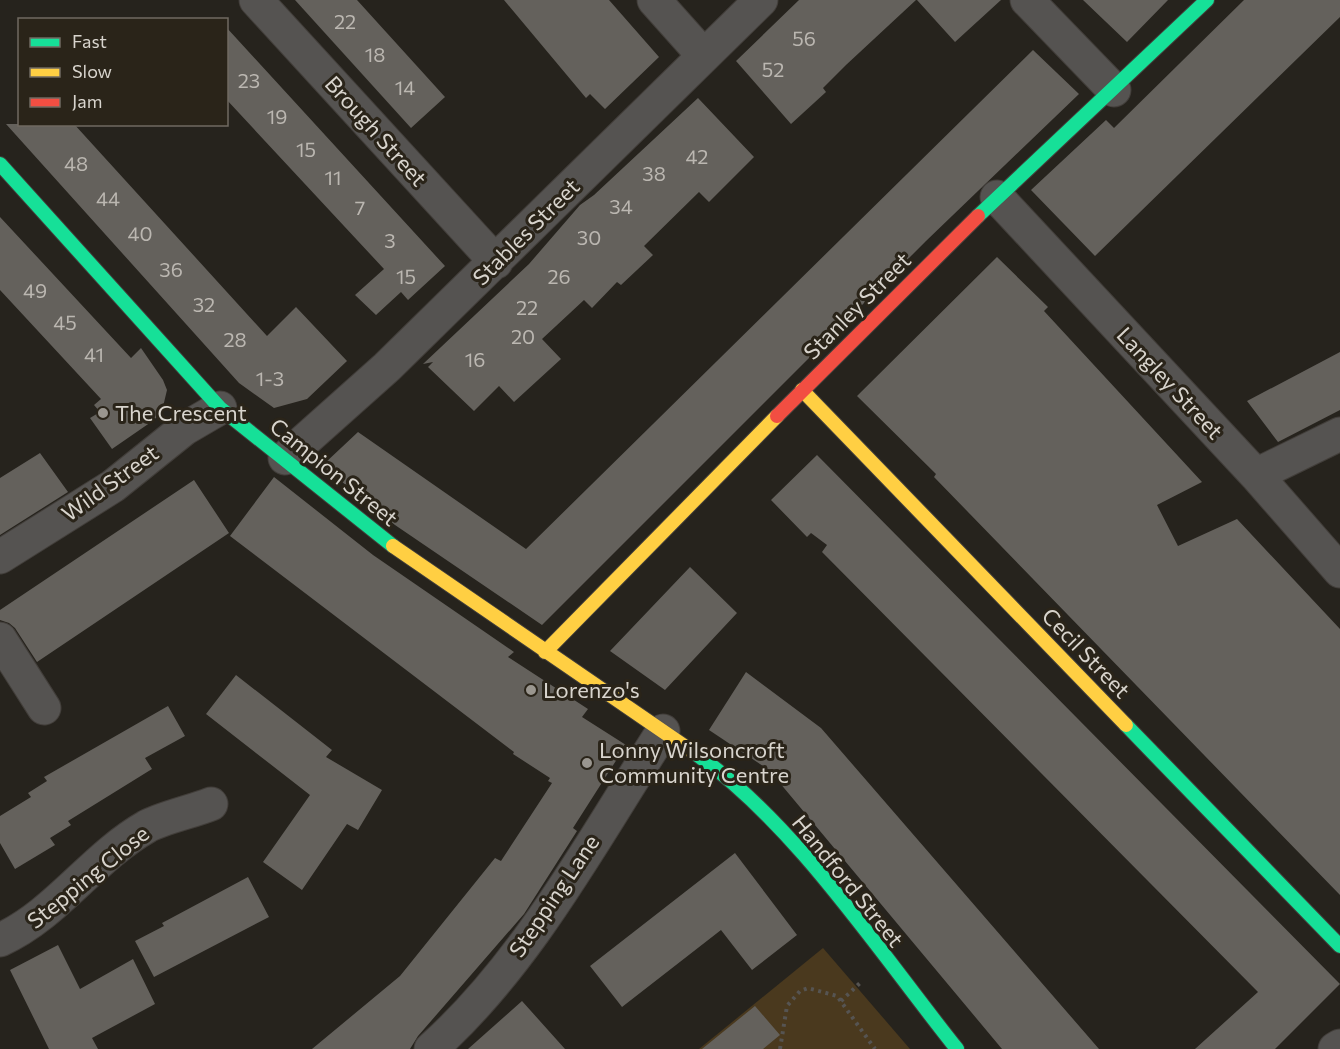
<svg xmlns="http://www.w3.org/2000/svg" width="1340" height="1049" viewBox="0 0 1340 1049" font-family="Commissioner,sans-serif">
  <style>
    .green { fill: #4a391e }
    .building { fill: #64615c }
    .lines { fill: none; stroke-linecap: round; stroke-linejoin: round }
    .street-casing { stroke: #423e3a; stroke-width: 35 }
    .fast-casing { stroke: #423e3a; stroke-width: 16 }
    .slow-casing { stroke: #423e3a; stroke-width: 16 }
    .jam-casing { stroke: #423e3a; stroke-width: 16 }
    .path { stroke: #565452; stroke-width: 4; stroke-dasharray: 3 4.5; stroke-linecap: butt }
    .street { stroke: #555351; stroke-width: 33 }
    .fast { stroke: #16e098; stroke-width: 14 }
    .slow { stroke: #ffcf43; stroke-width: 14 }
    .jam { stroke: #f24e42; stroke-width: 14 }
    .poi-dot { fill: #9a968f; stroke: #2a2419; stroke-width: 2 }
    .labels { text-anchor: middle; stroke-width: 6; stroke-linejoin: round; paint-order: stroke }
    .number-label { font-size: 20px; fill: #bbb7b1 }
    .street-label { font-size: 22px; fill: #d8d4cd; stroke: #2a2419 }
    .poi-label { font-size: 22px; fill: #d8d4cd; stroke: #2a2419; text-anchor: start }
  </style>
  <rect width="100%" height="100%" fill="#26231d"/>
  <path class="green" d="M823,948L910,1049H699Z"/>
  <path class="building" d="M295,0H357L445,97L411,128Z
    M504,0H609L659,57L605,109L590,94L586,98Z
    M799,0H916L846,65L823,88L826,92L791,124L736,61Z
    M917,0H1001L955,42Z
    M1083,0H1168L1127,42Z
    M1244,0H1340V17L1095,256L1031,190L1106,120L1114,128Z
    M226,27L445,266L408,300L401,292L376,315L355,295L384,269L226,99Z
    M1033,50L1079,94L926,241L542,625L395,525L325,468V463L358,432L526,549Z
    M698,98L754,157L709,202L699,192L644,246L653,255L621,285L617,282L592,308L584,300L542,339L561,359L514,402L499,386L474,411L428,367L433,362L423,364L529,264L580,205L594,195Z
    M6,124H74L267,336L296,307L347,361L307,399L274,408L239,383Z
    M0,217L131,358L141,348L163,380L167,390L162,411L154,420L112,449L90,418L100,412L94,405L101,399L0,290Z
    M997,257L1048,307L1044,311L1202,482L1157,505L1178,546L1237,519L1340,629V895L934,477L936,474L857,396Z
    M1340,352V410L1278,442L1247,401Z
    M40,453L68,492L0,535V478Z
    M817,455L1340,984L1275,1049H1195L1258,992L822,552L827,545L811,533L807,537L771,500Z
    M274,477L373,555L514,652L508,657L588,709L582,717L626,745L573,828L577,831L524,914L418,1036L410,1049H312L400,976L495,858L501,861L552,783L548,781L550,778L513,754L514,752L230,536Z
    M194,480L229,533L37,662L15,628L9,623L0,620V610Z
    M690,567L737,613L665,690L610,651Z
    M746,672L821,728L1099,1049H1002L769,770L709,730Z
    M236,675L332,750L326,757L382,790L358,830L347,824L302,890L263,862L310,795L206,714Z
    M168,706L185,736L145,758L152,769L68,821L71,825L50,838L55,845L15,869L0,843V816L31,797L28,793L47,781L44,777Z
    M735,853L797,935L752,970L721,930L622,1007L590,966Z
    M248,877L269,917L154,977L135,941L164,926L162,923Z
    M58,945L80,989L133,959L155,1004L92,1038L98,1049H49L10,970Z
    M522,1001L565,1049H468Z
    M755,1006L780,1035L763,1049H702Z"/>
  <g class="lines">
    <defs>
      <path id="street" d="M256,0L496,262
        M654,0L704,56
        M1027,0L1114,90
        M997,197L1256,475L1340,571
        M285,458L387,367L761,0
        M1256,475L1340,434
        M0,557L113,486L184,429L220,408
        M0,639L44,708
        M0,940C57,914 92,858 146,827C159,819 194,811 211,804
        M431,1049C527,964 594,838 663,731
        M1335,1049L1340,1046"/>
      <path id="fast" d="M0,164L220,408L393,546
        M978,216L1207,0
        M1126,725L1340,946
        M693,752C794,821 880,953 957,1049"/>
      <path id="slow" d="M802,390L1126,725
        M393,546L693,752
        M545,652L777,416"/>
      <path id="jam" d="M777,416L978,216"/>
    </defs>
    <use href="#street" class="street-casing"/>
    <use href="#fast" class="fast-casing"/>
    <use href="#slow" class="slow-casing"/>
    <use href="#jam" class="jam-casing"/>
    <path class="path" d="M841,1001L860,983
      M780,1049L787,1006L800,991L808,988L837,996L875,1049"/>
    <use href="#street" class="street"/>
    <use href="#fast" class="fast"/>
    <use href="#slow" class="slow"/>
    <use href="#jam" class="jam"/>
  </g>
  <g class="poi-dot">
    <circle cx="103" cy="413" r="6"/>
    <circle cx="531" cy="690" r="6"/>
    <circle cx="587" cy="763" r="6"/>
  </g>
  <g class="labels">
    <g class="number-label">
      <text x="345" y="29">22</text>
      <text x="804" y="46">56</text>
      <text x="375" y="62">18</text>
      <text x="773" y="77">52</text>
      <text x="249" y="88">23</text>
      <text x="405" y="95">14</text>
      <text x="277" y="124">19</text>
      <text x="306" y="157">15</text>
      <text x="697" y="164">42</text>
      <text x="76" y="171">48</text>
      <text x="654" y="181">38</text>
      <text x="333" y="185">11</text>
      <text x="108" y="206">44</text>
      <text x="621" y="214">34</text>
      <text x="360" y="215">7</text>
      <text x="140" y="241">40</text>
      <text x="589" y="245">30</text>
      <text x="390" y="248">3</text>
      <text x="171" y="277">36</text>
      <text x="406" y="284">15</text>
      <text x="559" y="284">26</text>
      <text x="35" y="298">49</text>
      <text x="204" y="312">32</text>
      <text x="527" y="315">22</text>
      <text x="65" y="330">45</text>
      <text x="523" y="344">20</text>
      <text x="235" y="347">28</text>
      <text x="94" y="362">41</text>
      <text x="475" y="367">16</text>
      <text x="270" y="386">1-3</text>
    </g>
    <g class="street-label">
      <text transform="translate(376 131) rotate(48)" y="8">Brough Street</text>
      <text transform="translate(526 232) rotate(-45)" y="8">Stables Street</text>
      <text transform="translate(857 306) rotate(-45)" y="8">Stanley Street</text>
      <text transform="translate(1170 383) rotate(47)" y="8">Langley Street</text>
      <text transform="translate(334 472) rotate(39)" y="8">Campion Street</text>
      <text transform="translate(110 483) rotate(-36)" y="8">Wild Street</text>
      <text transform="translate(1086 653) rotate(46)" y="8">Cecil Street</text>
      <text transform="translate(88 877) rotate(-39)" y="8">Stepping Close</text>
      <text transform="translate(848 881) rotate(51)" y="8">Handford Street</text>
      <text transform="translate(554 896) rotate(-56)" y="8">Stepping Lane</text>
    </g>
    <g class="poi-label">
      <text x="115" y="421">The Crescent</text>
      <text x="543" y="698">Lorenzo's</text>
      <text x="599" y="758">Lonny Wilsoncroft<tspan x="599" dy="25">Community Centre</tspan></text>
    </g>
  </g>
  <rect x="18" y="18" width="210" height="108" fill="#2a2419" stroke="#706a61" stroke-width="1.5"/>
  <rect x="30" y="38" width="30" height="9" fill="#16e098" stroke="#706a61" stroke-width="1.5"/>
  <text x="72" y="48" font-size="18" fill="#d8d4cd">Fast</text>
  <rect x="30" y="68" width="30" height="9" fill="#ffcf43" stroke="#706a61" stroke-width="1.5"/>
  <text x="72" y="78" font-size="18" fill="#d8d4cd">Slow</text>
  <rect x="30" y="98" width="30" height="9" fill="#f24e42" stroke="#706a61" stroke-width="1.5"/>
  <text x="72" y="108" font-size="18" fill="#d8d4cd">Jam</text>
</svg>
